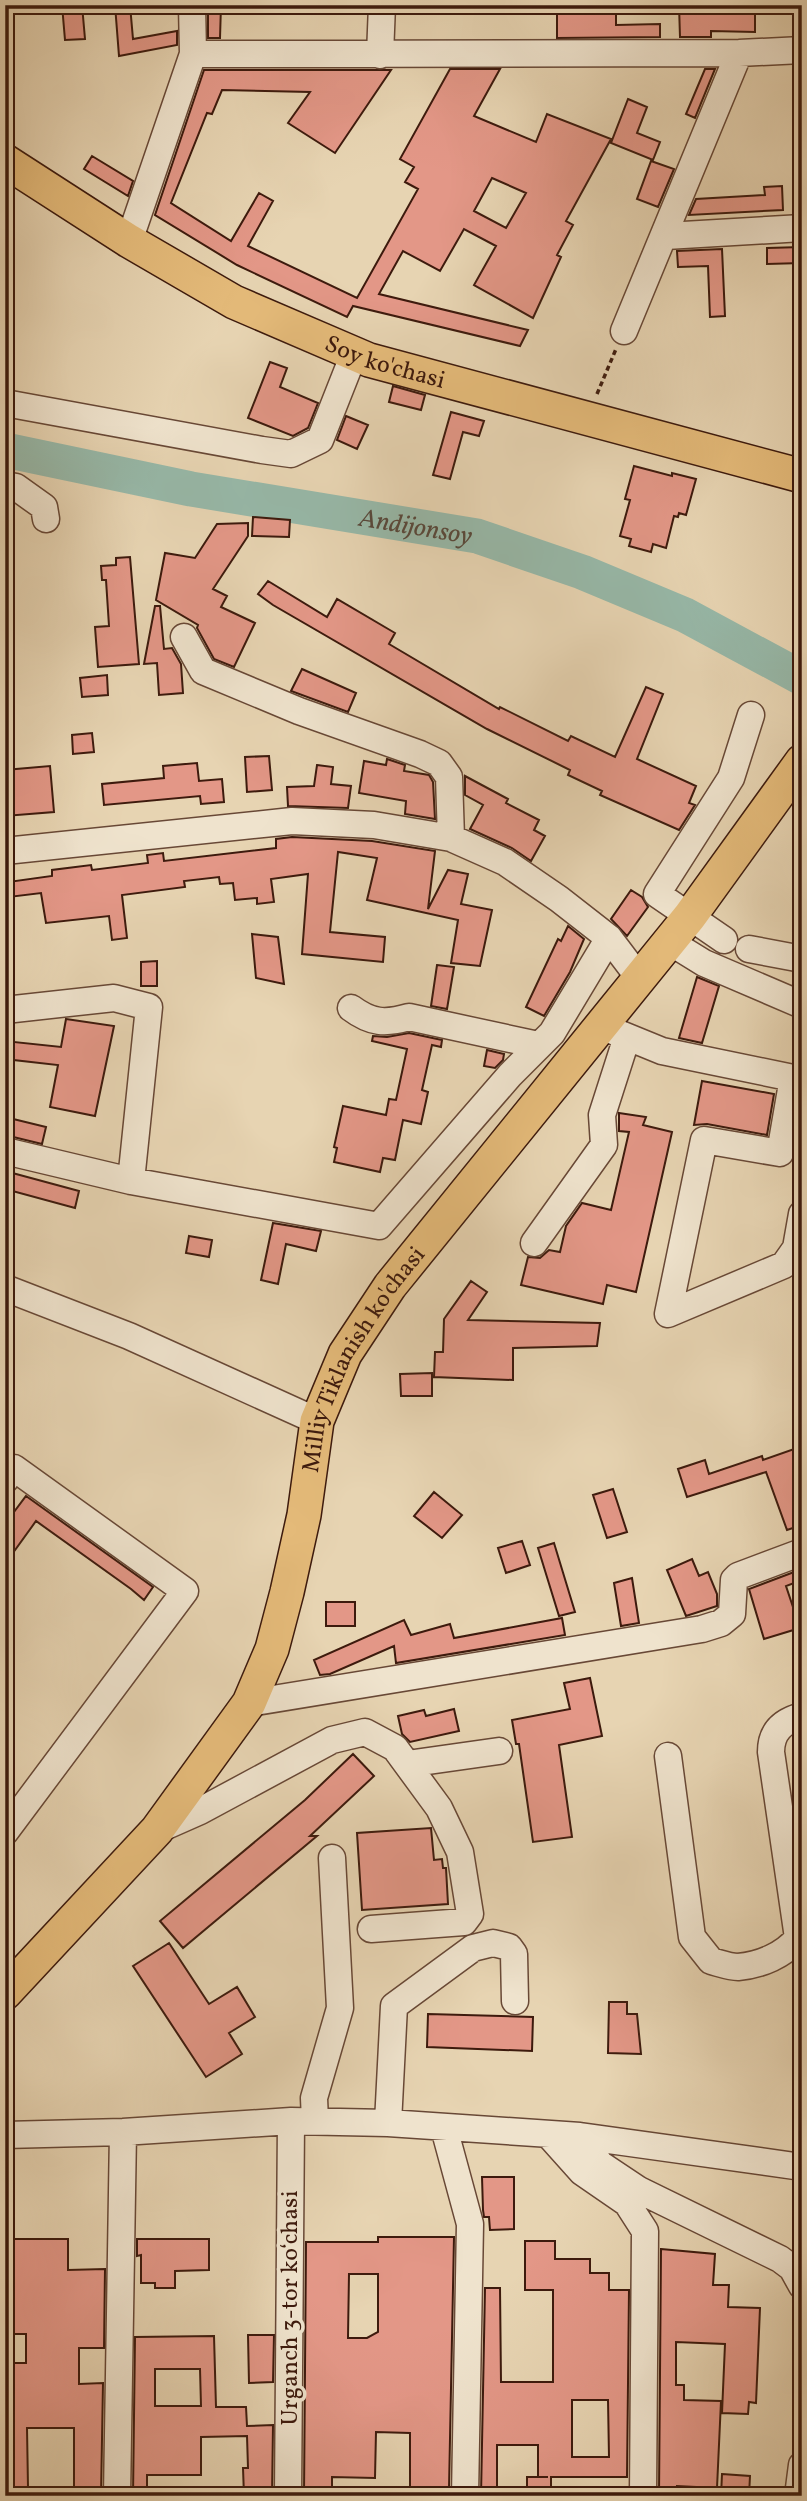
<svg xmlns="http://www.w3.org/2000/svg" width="807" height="2501" viewBox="0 0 807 2501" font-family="Vollkorn,serif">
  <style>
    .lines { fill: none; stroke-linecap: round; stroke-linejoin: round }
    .river { stroke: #97b8a8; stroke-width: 35 }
    .building { fill: #e39787; stroke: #3d1a0d; stroke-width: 2; fill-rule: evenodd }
    .minor-casing { stroke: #684836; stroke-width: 29 }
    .major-casing { stroke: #3d1a0d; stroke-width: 36 }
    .path { stroke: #3d1a0d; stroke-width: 3.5; stroke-dasharray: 5 3.5; stroke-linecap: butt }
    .minor { stroke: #efe3cd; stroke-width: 26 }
    .major { stroke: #e4ba79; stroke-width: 33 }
    .labels { text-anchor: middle; stroke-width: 7; stroke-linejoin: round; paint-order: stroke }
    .street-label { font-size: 24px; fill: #3d1a0d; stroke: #efe3cd }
    .water-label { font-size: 26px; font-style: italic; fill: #58493c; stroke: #efe3cd }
  </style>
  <rect width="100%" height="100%" fill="#e7d4b2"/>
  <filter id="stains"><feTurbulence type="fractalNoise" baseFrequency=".00286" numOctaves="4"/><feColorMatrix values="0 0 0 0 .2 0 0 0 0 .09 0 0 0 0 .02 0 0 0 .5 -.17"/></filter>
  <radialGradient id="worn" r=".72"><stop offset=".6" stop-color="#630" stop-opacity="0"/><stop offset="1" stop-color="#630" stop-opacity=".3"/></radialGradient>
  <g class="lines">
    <path class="river" id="s1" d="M5,450L191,489L477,536L582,572L685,615L802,678"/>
  </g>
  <path class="building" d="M62,5H82L85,39L65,40Z
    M115,5H130L133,39L177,31V45L119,56Z
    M208,5H221L220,38H208Z
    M557,5H616V25L660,24V37L557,38Z
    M679,5L755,8V32L711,31V37H680Z
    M450,69H500L474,116L536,142L547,114L611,139L566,221L573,225L557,255L561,257L533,318L474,285L496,246L464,229L440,271L403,251L379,294L528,330L520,346L353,306L347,317L237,265L155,215L204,70H391L335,153L288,123L310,92L222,90L212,114L207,113L171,203L231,241L259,193L273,201L248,246L357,298L418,189L405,182L414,167L400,159ZM492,178L526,193L506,228L474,211Z
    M705,69H715L695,118L686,114Z
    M628,99L647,107L637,133L660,142L653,160L611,143Z
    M92,156L133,181L128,196L84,169Z
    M651,161L674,169L658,207L637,199Z
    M782,186L783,210L689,215L696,199L765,195L764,187Z
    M802,247V263L767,264V248Z
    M722,249L725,316L710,317L708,266L678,267L677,251Z
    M270,362L287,368L280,387L318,403L308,428L293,436L248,418Z
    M393,386L425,395L421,410L389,402Z
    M451,412L484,421L479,436L463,432L450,479L433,475Z
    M346,416L368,425L357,449L337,440Z
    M634,466L672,476V473L696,479L686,515L679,513L678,517L674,516L666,548L653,544L651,552L629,546L631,539L620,536L630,500L625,499Z
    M253,517L290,520L289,537L252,536Z
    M248,523V536L213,589L227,596L221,607L255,623L234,667L214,659L197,628L198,625L156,600L165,553L195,558L217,524Z
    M130,557L139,664L98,667L95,627L109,626L106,580H102L101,566L116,565V558Z
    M268,581L327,617L337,599L395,633L389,644L499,709L500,707L568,741L571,736L615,757L646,687L663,694L637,759L696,786L689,803L695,805L679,830L600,795L602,791L568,775L570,770L487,729L273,605L258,594Z
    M155,606H160L164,649L172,648L181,664L183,693L159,695L157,663L144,664Z
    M302,669L356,693L348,712L291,691Z
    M107,675L108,695L82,697L80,678Z
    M92,733L94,752L73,754L72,735Z
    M269,756L272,790L247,792L245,757Z
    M387,759L405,765L404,771L429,775L433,782L435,819L405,814L406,801L359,793L364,761L386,765Z
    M197,763L199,781L222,779L224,802L201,804L200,796L104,805L102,784L164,778L163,766Z
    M317,765L333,767L331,784L351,786L348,808L288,806L287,787L314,786Z
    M50,766L54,812L5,816V770Z
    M465,776L508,799L506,803L539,820L534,830L545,836L531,861L512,848L470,829L483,805L465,795Z
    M292,837L372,841L435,851L428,909L448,870L468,874L461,904L492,910L480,966L451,963L458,920L367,900L377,858L338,852L330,932L385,937L383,962L302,954L308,874L271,879L274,902L257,904V898L235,900L233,883L220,884L219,877L184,881L185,887L122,895L127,938L112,940L109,916L46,923L41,893L9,897L8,882L52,876V870L91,865L92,870L148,863L147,855L163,853L164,861L276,848V839Z
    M631,890L642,897L648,907L627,936L611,919Z
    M568,926L584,939L570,972L544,1016L526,1007L558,939L561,941Z
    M252,934L278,937L284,984L256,978Z
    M157,961V986H141V962Z
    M437,965L454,967L447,1009L431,1006Z
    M697,977L719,986L702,1043L679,1038Z
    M66,1019L114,1026L95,1116L50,1107L58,1065L5,1059V1041L61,1047Z
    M409,1033L442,1040L441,1047L432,1045L422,1090L428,1092L421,1124L403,1120L395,1160L383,1158L380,1172L334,1162L337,1148L334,1147L343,1106L386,1115L389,1099L396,1100L407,1049L372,1041L373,1036L387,1037Z
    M487,1050L504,1054L503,1060L495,1068L484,1066Z
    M702,1081L774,1094L767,1135L707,1124L694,1125Z
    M619,1113L646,1117L643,1125L672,1132L636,1292L607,1285L603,1304L521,1285L528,1257L540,1258L549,1250L560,1252L566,1226L582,1203L611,1210L629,1132L619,1131Z
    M5,1117L46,1127L42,1144L5,1135Z
    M5,1171L79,1191L75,1208L5,1189Z
    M273,1223L321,1231L316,1251L286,1244L278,1284L261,1280Z
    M189,1236L212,1240L209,1257L186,1253Z
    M471,1281L487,1292L468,1320L600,1323L597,1346L513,1348V1380L434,1377L435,1352H443L444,1319Z
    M432,1373V1396H401L400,1374Z
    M797,1448L802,1461V1525L787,1530L766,1472L687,1497L678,1469L705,1460L709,1474L762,1456L763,1460Z
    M613,1489L627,1532L607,1538L593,1495Z
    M434,1492L462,1515L442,1538L414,1516Z
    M26,1496L153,1587L144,1600L131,1589L36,1521L5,1564V1524Z
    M522,1541L530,1565L506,1573L498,1548Z
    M554,1543L575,1612L559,1616L538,1548Z
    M692,1559L699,1576L708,1572L717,1594V1606L686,1616L667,1570Z
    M802,1569V1580L786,1586L800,1628L764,1639L749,1589Z
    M632,1578L639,1623L621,1626L614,1583Z
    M326,1602H355V1626H326Z
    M562,1618L565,1635L396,1663L394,1646L330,1674L320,1675L314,1660L404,1620L411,1635L450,1624L454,1638Z
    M590,1678L602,1736L559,1745L572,1837L533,1842L519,1744H516L512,1720L570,1709L564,1683Z
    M454,1709L459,1731L410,1742L402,1734L398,1716L424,1710L426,1716Z
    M353,1754L374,1776L310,1836H317L183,1948L160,1921L305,1800Z
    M431,1828L434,1860L442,1859L443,1868H446L448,1904L362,1910L357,1833Z
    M169,1943L209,2004L237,1987L255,2017L229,2033L242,2054L206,2077L133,1966Z
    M609,2002H627V2014H637L641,2054L608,2053Z
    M428,2014L533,2017L532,2051L427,2047Z
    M482,2177H514V2229L490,2230L489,2217H484L483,2210Z
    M378,2237H454L449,2489H410V2433L376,2432L375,2478L332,2477V2496H304L306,2242H378ZM349,2274H378V2332L367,2338H348Z
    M5,2239H68V2270L105,2269L104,2348H79V2384L103,2383L101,2496H74V2428H27L28,2487H5V2363H26V2334H5Z
    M137,2239H209V2270L175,2271V2288H155V2283H141V2255L137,2256Z
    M525,2241H555V2259H590V2273H609V2290H629L627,2477H551V2496H527V2477H548H538V2445H497V2496H481L485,2288H500L501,2382H553V2290H525ZM572,2400H608L609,2457H572Z
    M661,2249L715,2254L713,2285H729L728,2307L760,2308L756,2403L749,2402L748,2414L722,2413L725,2344L676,2342V2385H684V2400L721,2401L717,2488L677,2486V2496H659Z
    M248,2335H274L273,2382L249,2383Z
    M214,2336L216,2407H246L247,2426L273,2425L272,2496H244L243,2468H248L247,2436L201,2437V2475H147V2496H133L135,2337ZM155,2369H200L201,2406H155Z
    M722,2474L750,2476L749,2496H721Z"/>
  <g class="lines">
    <defs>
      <path id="minor" d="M193,54L739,53L802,50
        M380,55L382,5
        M666,236L802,228
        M129,241L193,54L192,5
        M624,331L739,53
        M5,403L262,450L291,454L320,440L354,354
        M5,485L16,487L44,507L46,519
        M184,637L203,671L299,711L420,754L439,763L449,777L451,838
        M5,851L292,821L374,825L451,838L505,862L559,899L609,938L640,979
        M724,940L657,894L731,778L751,715
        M670,942L704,963L802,1005
        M749,949L802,959
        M351,1008C371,1023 385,1024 409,1017L538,1045
        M5,1010L114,998L149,1007L131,1181
        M613,1031L662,1051L793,1078
        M802,1079L793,1078L780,1153L704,1140L668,1314L784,1265L796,1248L802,1214
        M5,1151L131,1181L379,1226L510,1075L552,1033L609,938
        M534,1243L604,1145L602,1115L627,1037
        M5,1288L129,1336L317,1421
        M5,1480L14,1468L185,1591L5,1832
        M249,1703L702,1629L721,1623L732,1614L734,1580L738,1576L802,1552
        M668,1756L692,1937L711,1961C719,1963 730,1967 738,1967C761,1965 784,1955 798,1938L771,1752C771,1731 783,1721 802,1716
        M407,1764L499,1751
        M157,1830L200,1811L332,1740L365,1732L395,1748L439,1808L460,1852L470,1914L464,1922L371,1929
        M315,2121L314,2098L340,2008L332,1858
        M388,2123L394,2006L473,1948L493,1943L509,1947L514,1954L515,2001
        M444,2128L470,2224L465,2496
        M548,2134L582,2172L627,2203L645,2231L643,2496
        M5,2135L123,2132L291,2121L388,2123L580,2136L802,2167
        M580,2136L600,2164L639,2190L780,2259L792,2268L802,2286
        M117,2496L123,2132
        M288,2496L291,2121
        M798,2496L802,2465"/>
      <g id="major">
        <path id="s2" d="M5,161L129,241L234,302L369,360L802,476"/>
        <path id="s3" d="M5,1993L157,1830L249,1703L272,1649L287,1592L304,1515L317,1421L345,1354L390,1286L690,916L802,761"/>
      </g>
    </defs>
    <use href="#minor" class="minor-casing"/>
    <use href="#major" class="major-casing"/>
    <path class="path" d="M597,394L616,349"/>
    <use href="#minor" class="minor"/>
    <use href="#major" class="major"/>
  </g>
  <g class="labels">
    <g class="street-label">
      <text dy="8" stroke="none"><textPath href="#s2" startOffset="432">Soy ko'chasi</textPath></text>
      <text dy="8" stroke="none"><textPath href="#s3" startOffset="746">Milliy Tiklanish ko'chasi</textPath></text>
      <text transform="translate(289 2308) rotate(-90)" y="8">Urganch 3-tor koʻchasi</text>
    </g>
    <g class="water-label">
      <text dy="9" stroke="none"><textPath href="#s1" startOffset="418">Andijonsoy</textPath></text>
    </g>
  </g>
  <rect width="807" height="2501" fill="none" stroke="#e7d4b2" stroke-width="28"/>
  <rect x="7" y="7" width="793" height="2487" fill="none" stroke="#3d1a0d" stroke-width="3.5"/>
  <rect x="14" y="14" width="779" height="2473" fill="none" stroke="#3d1a0d" stroke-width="2"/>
  <rect width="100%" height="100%" filter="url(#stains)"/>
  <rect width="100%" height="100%" fill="url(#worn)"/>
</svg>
